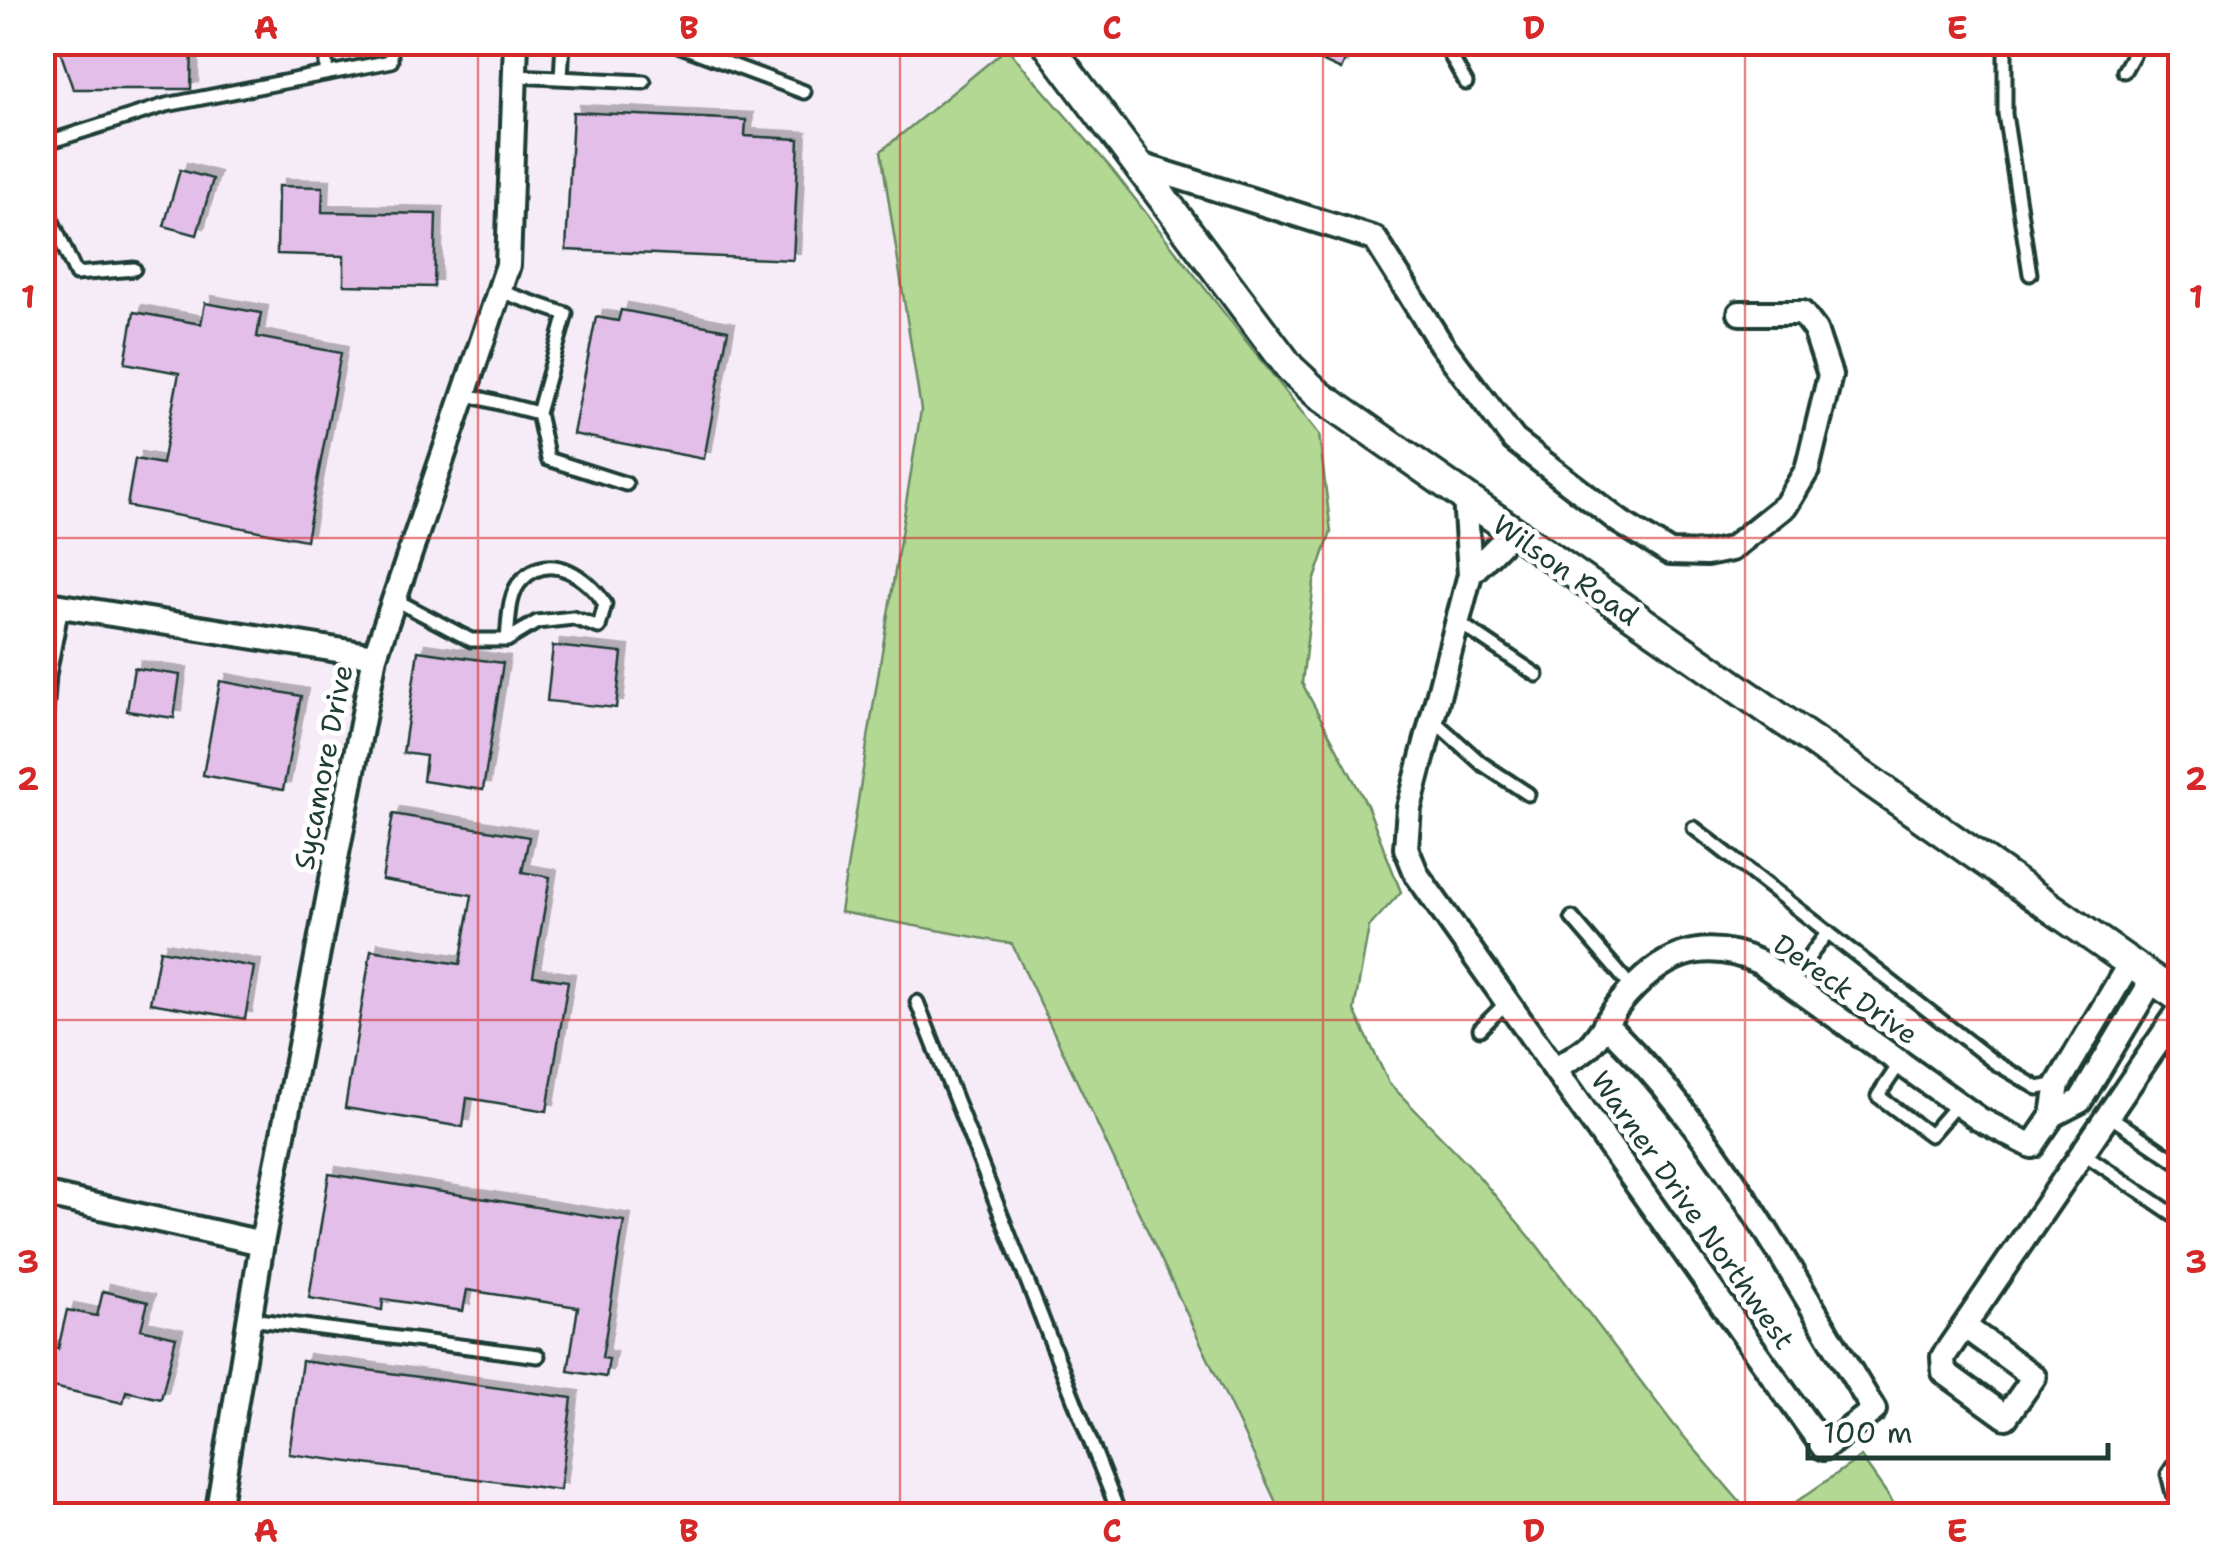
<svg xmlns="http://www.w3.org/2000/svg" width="2223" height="1558" viewBox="0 0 2223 1558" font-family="'Shantell Sans',sans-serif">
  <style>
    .built { fill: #f6ecf8 }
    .green { fill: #b3d894; stroke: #698a64; stroke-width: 2.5 }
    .building { fill: #e2bee9; stroke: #1f3d34; stroke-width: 2.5; filter: url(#shadow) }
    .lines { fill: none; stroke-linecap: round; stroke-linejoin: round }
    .service-casing { stroke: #1f3d34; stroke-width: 19 }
    .minor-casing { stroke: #1f3d34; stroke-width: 30 }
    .tertiary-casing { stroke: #1f3d34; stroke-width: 35 }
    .service { stroke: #fff; stroke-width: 11 }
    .minor { stroke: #fff; stroke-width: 22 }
    .tertiary { stroke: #fff; stroke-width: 28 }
    .grid { fill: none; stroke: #d62828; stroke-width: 2.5; stroke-opacity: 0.55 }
    .labels { text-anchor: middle; stroke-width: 10; stroke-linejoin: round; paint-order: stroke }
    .street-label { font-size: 28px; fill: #1f3d34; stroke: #fff }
    .neatline { fill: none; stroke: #d62828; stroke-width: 4 }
    .grid-label { font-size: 32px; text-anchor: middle; font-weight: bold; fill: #d62828 }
  </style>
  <defs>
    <filter id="shadow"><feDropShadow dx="7" dy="-7" stdDeviation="0" flood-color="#0004"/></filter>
  </defs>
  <rect width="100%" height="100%" fill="#fff"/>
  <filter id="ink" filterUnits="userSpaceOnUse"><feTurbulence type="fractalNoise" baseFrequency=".01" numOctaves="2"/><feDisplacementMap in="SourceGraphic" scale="20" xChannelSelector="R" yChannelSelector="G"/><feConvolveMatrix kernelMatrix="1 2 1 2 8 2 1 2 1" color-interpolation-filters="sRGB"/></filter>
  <g filter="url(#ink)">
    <path class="built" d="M42,43H1004L1007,48L881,151L921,410L840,911L1011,943L1282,1515H43Z"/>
    <path class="green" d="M1007,48L1110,167L1319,434L1331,532L1314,582L1302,683L1367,805L1401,892L1369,927L1354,1010L1389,1083L1470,1166L1536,1244L1674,1425L1751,1515H1282L1012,944L840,912L921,410L881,151Z
      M1861,1457L1902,1515H1777Z"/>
    <path class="building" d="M57,42H192L191,89H73Z
      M1280,42H1353L1341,70Z
      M573,112L746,120L745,136L799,139L793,260L566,250Z
      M180,170L213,179L197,235L164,226Z
      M278,186L323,187L322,212L436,214L434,287L344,285V256L277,254Z
      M205,303L261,313L257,337L341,353L306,540L127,506L135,459L162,464L179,373L125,363L134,312L201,324Z
      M621,310L728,330L704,459L573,434L596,317L618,321Z
      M553,646L622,653L616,708L547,701Z
      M418,651L503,663L483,790L423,781L426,756L403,753Z
      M134,668L180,675L174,718L127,711Z
      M220,681L301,696L283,790L203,775Z
      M393,814L529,837L522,872L550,877L533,976L568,981L547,1111L467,1098L463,1127L345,1108L371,950L460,964L472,895L382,880Z
      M160,950L254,967L245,1019L150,1003Z
      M329,1174L624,1221L602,1358L609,1359L606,1377L568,1371L578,1307L467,1290L463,1311L383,1299L382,1310L309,1298Z
      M103,1291L148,1302L141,1329L176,1337L161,1399L126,1391L123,1403L49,1386L51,1375L42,1373V1346L58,1349L67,1310L97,1316Z
      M302,1361L572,1398L560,1490L289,1454Z"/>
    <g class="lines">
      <defs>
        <path id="service" d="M326,42V70
          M670,42L804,92
          M1443,42L1466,83
          M2005,42V114L2030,274
          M2124,71L2140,42
          M514,76L644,82
          M561,78L563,42
          M42,144L166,105L391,61V42
          M42,199L76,274L134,269
          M464,394L538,413L566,314L499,291
          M538,413L548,459L626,484
          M394,599L471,640H507L537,622L573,618L599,627L605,604C589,579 551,549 522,580C508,593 509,622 507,640
          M1458,622L1537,675
          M1432,719L1481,763L1528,794
          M42,770L49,675L62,606
          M1694,828L1994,1062L2038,1088L2058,1084
          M1572,918L1633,989
          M1789,983L1828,932
          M917,1002L1120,1516
          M1480,1029L1508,1001
          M1900,1063L1878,1096L1930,1135L1957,1104
          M2108,1115L2180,1164
          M2083,1153L2180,1219
          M250,1319L538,1356
          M2180,1456L2168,1474L2173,1494L2180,1499"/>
        <path id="minor" d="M1134,163L1375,239L1441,344L1514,440L1620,522L1670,553L1706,554L1731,549L1786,505L1807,470L1830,375L1815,330L1802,313H1740
          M1465,497L1470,574
          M1512,532L1470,574L1409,808L1406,848L1417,875L1824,1448L1874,1410C1793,1279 1718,1131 1605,1024
          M42,603L375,656
          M1556,1068C1566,1061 1579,1055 1588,1047C1601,1035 1609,1016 1620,1003C1660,955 1701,935 1761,963L1979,1119L2032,1146L2053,1115L2058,1084L2130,963
          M2053,1115L2080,1101L2153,979
          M42,1194L262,1243
          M1964,1326L2034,1377L2006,1417L1944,1372L1943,1357L2180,1010
          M217,1516L262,1243L375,656L508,265L516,42"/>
        <path id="tertiary" d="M1046,42L1290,368L1319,395L2180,998"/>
      </defs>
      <use href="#service" class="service-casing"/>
      <use href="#minor" class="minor-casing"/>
      <use href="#tertiary" class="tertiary-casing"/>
      <use href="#service" class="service"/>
      <use href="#minor" class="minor"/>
      <use href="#tertiary" class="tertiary"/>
    </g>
  </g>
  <path class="grid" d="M478,42V1516M900,42V1516M1323,42V1516M1745,42V1516M42,538H2180M42,1020H2180"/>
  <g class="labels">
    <g class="street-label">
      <text transform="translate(1566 570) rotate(35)" y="10">Wilson Road</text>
      <text transform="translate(323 767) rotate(-79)" y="10">Sycamore Drive</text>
      <text transform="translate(1846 989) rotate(35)" y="10">Dereck Drive</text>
      <text transform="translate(1693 1210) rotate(55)" y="10">Warner Drive Northwest</text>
    </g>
  </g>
  <rect width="2223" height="1558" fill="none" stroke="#fff" stroke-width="110"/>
  <path d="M1808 1443v15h300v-15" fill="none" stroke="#1f3d34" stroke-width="5"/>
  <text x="1823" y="1443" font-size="30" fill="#1f3d34" stroke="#ffffff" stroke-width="8" paint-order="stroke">100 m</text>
  <rect x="55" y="55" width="2113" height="1448" class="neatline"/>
  <g class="grid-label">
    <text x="266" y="39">A</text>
    <text x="689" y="39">B</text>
    <text x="1112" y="39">C</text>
    <text x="1534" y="39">D</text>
    <text x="1957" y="39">E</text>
    <text x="28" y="308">1</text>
    <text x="2196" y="308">1</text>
    <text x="28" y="790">2</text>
    <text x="2196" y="790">2</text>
    <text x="28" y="1273">3</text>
    <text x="2196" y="1273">3</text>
    <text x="266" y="1542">A</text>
    <text x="689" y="1542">B</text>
    <text x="1112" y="1542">C</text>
    <text x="1534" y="1542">D</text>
    <text x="1957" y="1542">E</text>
  </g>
</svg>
